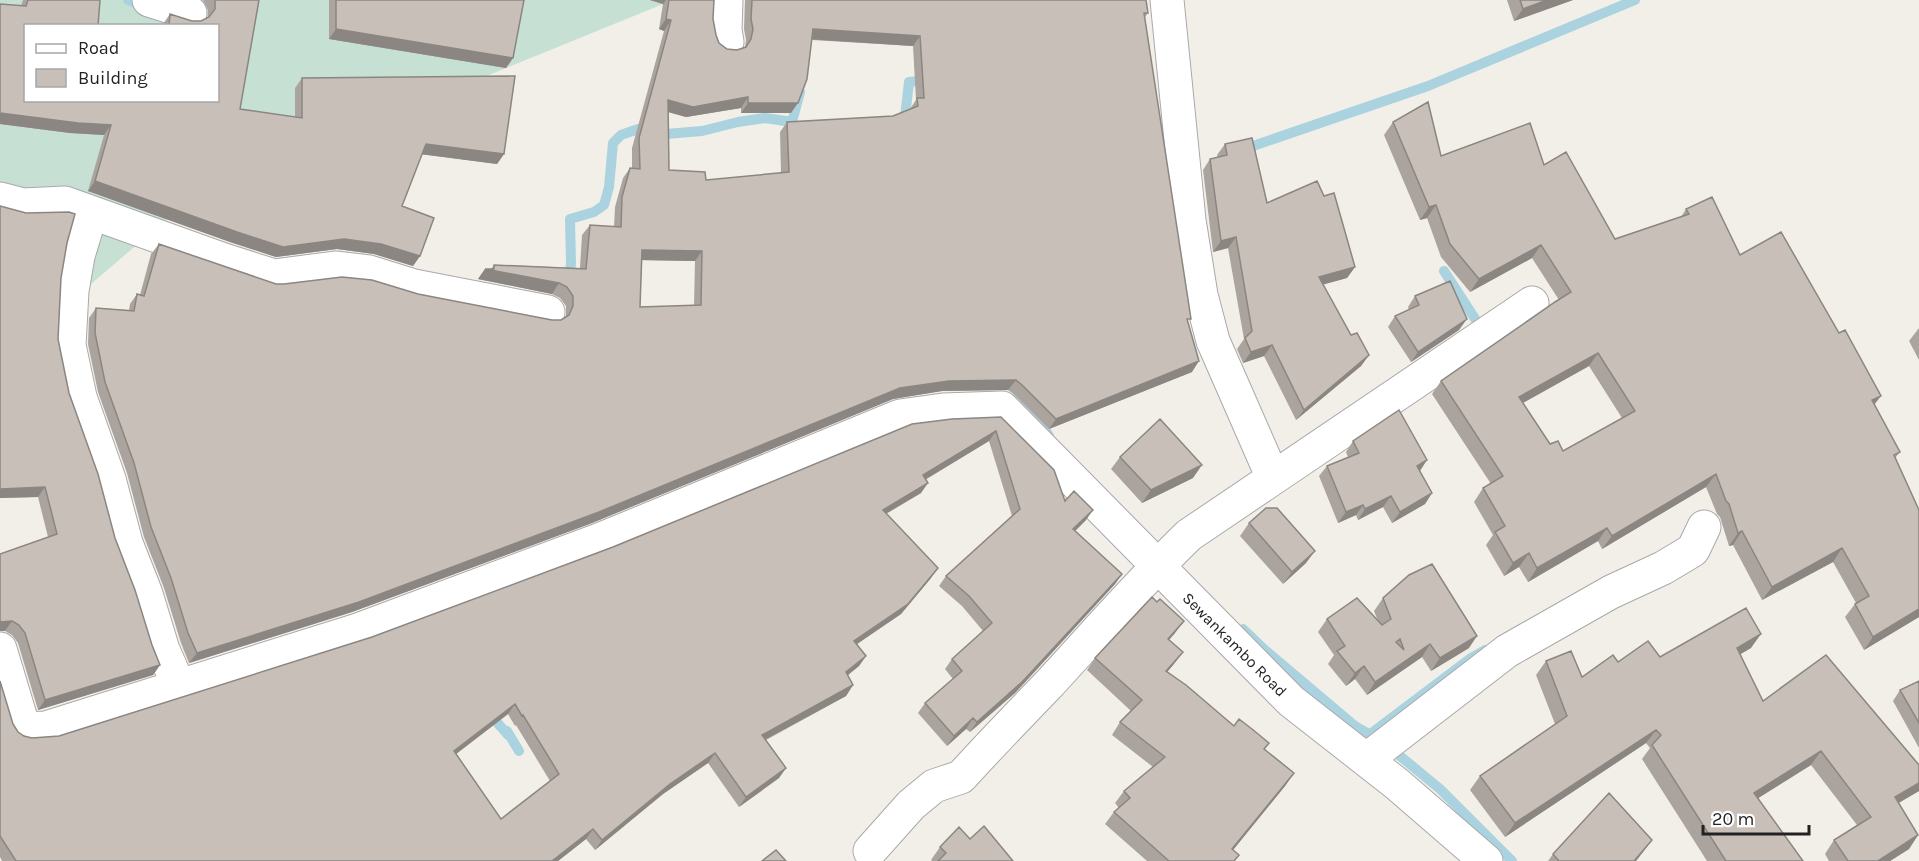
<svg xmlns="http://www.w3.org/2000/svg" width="1919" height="861" viewBox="0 0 1919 861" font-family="Karla,sans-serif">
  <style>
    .wetland { fill: #c6e0d4; fill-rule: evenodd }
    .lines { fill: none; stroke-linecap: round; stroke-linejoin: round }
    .stream { stroke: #aad3df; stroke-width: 10 }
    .minor-casing { stroke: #a9a9a9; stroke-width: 35 }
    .minor { stroke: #fff; stroke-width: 33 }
    .wall { fill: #aba49e; fill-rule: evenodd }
    .shaded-wall { fill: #8b8681 }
    .building { fill: #c7bfb8; stroke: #8b8681; stroke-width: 1.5; fill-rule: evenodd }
    .labels { text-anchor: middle; stroke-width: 5; stroke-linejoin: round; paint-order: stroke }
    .street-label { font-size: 16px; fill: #222; stroke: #fff }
  </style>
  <rect width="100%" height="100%" fill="#f2efe9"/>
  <path class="wetland" d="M0,0H673L195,195L0,362ZM26,26H218V100H26Z"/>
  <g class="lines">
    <path class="stream" d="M128,0L146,7
      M901,125L905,117L909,82L927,80
      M1244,149L1428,86L1635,0
      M1444,271L1483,331
      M568,282L571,264L570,219L594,212L604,205L609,187L613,143L621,135L638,129L666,134L702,131L738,122L765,118L792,122L800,92
      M1003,399C1033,397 1035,414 1049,436
      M1243,629L1265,650L1355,726L1383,742L1440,789L1512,861
      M489,713L508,735
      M507,731L519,751
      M1369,735L1471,658L1485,650"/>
    <defs>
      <path id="minor" d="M149,0L190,13
        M726,0L725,30L727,42
        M1167,0L1189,220L1201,295L1213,341L1273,478
        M0,199L23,205L65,203L224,260L274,276L335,268L369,272L414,286L548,312
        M91,213L78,256L72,291L69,345L80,397L109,479L126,543L146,594L163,650L179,686
        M0,649L24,729L46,728L358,630L599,540L900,416L943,410L1002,408L1291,701L1397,784L1486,861
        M1367,759L1507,651L1611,592L1663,568L1693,550L1704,527
        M870,851L911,805L934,786L961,777C990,745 1020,714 1050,683C1096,633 1140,582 1189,535L1532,303"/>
    </defs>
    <use href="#minor" class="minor-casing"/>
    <use href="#minor" class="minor"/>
  </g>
  <path class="wall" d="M23,0H100L26,26L218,100V26H163V24L170,14L192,21H201L208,18V10L203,0H259L240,109L295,117V88L302,78L504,154L497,164L422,154L402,206L420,256L413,266L374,254L337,249L276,257L230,242L88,191L104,135L70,133L0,124V4L21,6Z
    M329,0H524L513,58L506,68L329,39Z
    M650,0H714L713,19L716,35L719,43L727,49L737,50L745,47L746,40L744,29L745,0H1146L1148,13L1145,17L1188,323L1192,372L1049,429L1015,395L1008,390L942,391L893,399L592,523L352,612L189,663L181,643L164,588L144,537L127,473L98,392L88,344L89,318L96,308L129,310L130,304L137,294L140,295L151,254L159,244L276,284L418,294L552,320H561L566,316V306L560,298L552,294L478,279L485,269H491L494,265L580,268L582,235L590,225L614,227L615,207L623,178L630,168H632V148L664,31L659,29L663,4ZM812,40L913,46L916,100L910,109L893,116L787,122L780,132L781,173L706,180L669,170L668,112L686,117L741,108V113H791ZM642,260L695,261L694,306L640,307Z
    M1507,0H1573L1514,21Z
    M1393,122L1441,156L1544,165L1615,239L1681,217L1686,209L1740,255L1874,405L1900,452L1895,458L1919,617L1864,650L1845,617L1855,604L1856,603L1833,562L1762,600L1733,545L1729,546L1720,517L1717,514L1706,487L1602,549L1598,541L1528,582L1519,567L1504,576L1486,545L1493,535L1474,502L1483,488L1491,484L1432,394L1441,381L1559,300L1532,258L1470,292L1441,257L1427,218L1420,220L1384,135ZM1589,366L1622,418L1563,451L1550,444L1523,403Z
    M1225,144L1267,203L1355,267L1347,278L1323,284L1351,335L1369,355L1361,366L1296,420L1264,356L1243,363L1237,349L1244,339L1228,248L1213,252L1203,170L1210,159L1218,158L1217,155Z
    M67,243L61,278L58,339L69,393L115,538L152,645L160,665L153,675L38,710L18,643L12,635L5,631L48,537L38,497L0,498Z
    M1415,296L1459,330L1411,362L1388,327L1395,316L1409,310L1408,307Z
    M1919,328V360L1909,341Z
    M1001,417L1065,501L1086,520L1075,531L1122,574L1115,584L1015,693L970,732L966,729L947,746L918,713L925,703L953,679L945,669L952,659L983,631L962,606L939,586L946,576L1012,516L989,441L925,480L921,493L886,514L931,578L901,614L856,644L866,656L859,666L848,675L853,685L846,696L766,740L786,768L779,778L739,807L708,763L663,794L595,850L586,839L558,861H2L0,857V681L13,724L18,732L24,736L32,738L59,736L372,637ZM508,714L515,726L516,725L550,781L501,819L456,754Z
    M1353,441L1432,493L1425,504L1392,523L1383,507L1358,520L1356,515L1338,523L1319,476L1327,466L1348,457L1346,452Z
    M1120,457L1193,478L1142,503L1111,469Z
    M1249,523L1306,563L1283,584L1240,536Z
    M1383,598L1469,648L1431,671L1422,657L1367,695L1355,679L1346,686L1328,664L1334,655L1318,632L1327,619L1378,621L1374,611Z
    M1175,633L1169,640L1183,652L1167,672L1294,773L1285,786L1233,850L1235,861H1147L1105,824L1114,812L1119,808L1115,803L1124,791L1153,767L1112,735L1120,722L1131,711L1087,670L1095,658Z
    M1751,648L1740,654L1763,701L1919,791L1898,803L1918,835L1909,849L1890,861H1829L1825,854L1834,840L1857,825L1811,765L1758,798L1803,861H1707L1642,759L1650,748L1646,743L1505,837L1470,790L1480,776L1555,724L1536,675L1546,661L1582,677L1618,662Z
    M1919,681V748L1893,701L1900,690Z
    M970,839L1013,861H932L931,860L940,847Z
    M1652,840L1636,861H1548L1553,854Z"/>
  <path class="shaded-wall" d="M650,0H666L663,4Z
    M1547,0H1573L1514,21L1523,9Z
    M666,19L671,20L664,31L659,29Z
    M336,29L513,58L506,68L329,39Z
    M813,29L920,36L913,46L806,39Z
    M748,97L741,108L686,117L661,110L668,100Z
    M748,103H798L791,113H741Z
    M0,113L111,125L104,135L70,133L0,124Z
    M426,144L504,154L497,164L419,154Z
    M95,181L344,239L381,244L420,256L413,266L374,254L337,249L276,257L230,242L88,191Z
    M1436,205L1427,218L1420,220L1429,207Z
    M1236,237L1228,248L1213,252L1221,241Z
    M1541,245L1532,258L1470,292L1479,279Z
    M642,250L702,251L695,261L635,260Z
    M1355,267L1347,278L1311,288L1319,277Z
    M485,269L559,283L552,294L478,279Z
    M1467,319L1459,330L1411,362L1418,352Z
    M1272,345L1264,356L1243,363L1251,352Z
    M1598,353L1589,366L1510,410L1519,397Z
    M1369,355L1361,366L1296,420L1304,410Z
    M1199,361L1192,372L1049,429L1056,419Z
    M1016,380L1008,390L942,391L893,399L592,523L352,612L189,663L197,653L900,388L949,381Z
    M1881,396L1871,409L1872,400Z
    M996,431L989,441L916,485L923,475Z
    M1427,460L1420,471L1417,466Z
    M1202,465L1193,478L1142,503L1151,490Z
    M1716,474L1706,487L1602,549L1612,536Z
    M928,483L921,493L875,520L883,510Z
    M45,487L38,497L0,498V489Z
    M1432,493L1425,504L1392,523L1400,512Z
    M1391,496L1383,507L1358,520L1365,509Z
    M1363,505L1356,515L1338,523L1346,512Z
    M1093,510L1086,520L1066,540L1073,529Z
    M1607,528L1598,541L1528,582L1537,568Z
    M1742,531L1733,545L1729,546L1738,533Z
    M1842,548L1833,562L1762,600L1772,587Z
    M1315,551L1306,563L1283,584L1292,572Z
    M1529,553L1519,567L1504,576L1513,563Z
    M938,568L931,578L901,614L847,651L854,641Z
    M1122,574L1115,584L1015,693L970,732L977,722Z
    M1919,609V617L1864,650L1873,637Z
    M1,621H12L5,631H0V622Z
    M1184,621L1175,633L1159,651L1168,639Z
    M1761,634L1751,648L1727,662L1737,648Z
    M1477,636L1469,648L1431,671L1440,658Z
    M1430,644L1422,657L1367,695L1375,682Z
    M1183,652L1174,664L1157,684L1166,671Z
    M866,656L859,666L839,682L846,672Z
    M160,665L153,675L38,710L45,700Z
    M1364,666L1355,679L1346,686L1355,673Z
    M853,685L846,696L755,745L762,735Z
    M515,704L508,714L447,761L454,751Z
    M973,718L966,729L947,746L954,736Z
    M1656,730L1646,743L1505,837L1515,823Z
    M1821,751L1811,765L1744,807L1754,793Z
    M715,753L708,763L663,794L595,850L602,840L670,784Z
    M786,768L779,778L739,807L746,797Z
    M1294,773L1285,786L1224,861L1232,849Z
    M1919,783V791L1885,811L1895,797Z
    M593,829L586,839L558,861H552Z
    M1918,835L1909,849L1890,861H1878Z
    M1652,840L1643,852L1636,861H1634Z"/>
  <path class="building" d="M28,0H100L98,26H26V100H218V26H169L170,14L192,21H201L209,17L215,9V0H259L240,109L302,118V78L515,76L504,154L426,144L402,206L434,218L420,256L381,244L344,239L283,247L237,232L95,181L111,125L78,123L0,113V4L26,6Z
    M336,0H524L513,58L336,29Z
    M669,0H714L713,19L716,35L719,43L727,49L737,50L746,47L751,39L753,29L751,19L752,0H1146L1148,13H1144L1191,319H1187L1199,361L1056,419L1022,385L1016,380L949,381L900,388L599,512L359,602L197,653L188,633L171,578L151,527L134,463L105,382L95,333L96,308L134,311L137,294L144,296L159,244L276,284H284L342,277L372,280L418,294L552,320H561L569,315L573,306V296L567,287L559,283L485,269H494V265L586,269L590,225L621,227L622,197L630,168L640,169L639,138L671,20L666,19ZM813,29L920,36L924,98H917L918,106L893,116L787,122L789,172L706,180L705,172L669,170L668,100L693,107L748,97V103H798L807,79ZM642,250L702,251L701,305L640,307Z
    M1520,0H1547L1523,9Z
    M1428,102L1441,156L1530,123L1544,165L1566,152L1615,239L1689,214L1686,209L1712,197L1740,255L1781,232L1839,333L1845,330L1881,396L1872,400L1900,452L1894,455L1919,510V609L1873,637L1855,604L1869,596L1842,548L1772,587L1742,531L1738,533L1729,504L1726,501L1716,474L1612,536L1607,528L1537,568L1529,553L1513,563L1495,532L1505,526L1483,488L1503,476L1441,381L1555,302L1571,292L1541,245L1479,279L1450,244L1436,205L1429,207L1393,122ZM1598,353L1635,411L1563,451L1558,441L1550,444L1519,397Z
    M1252,138L1267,203L1317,181L1324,196L1334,193L1355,267L1319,277L1351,335L1357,333L1369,355L1304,410L1272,345L1251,352L1245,338L1252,331L1236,237L1221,241L1210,159L1227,155L1225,144Z
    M0,206L26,213L69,212L75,214L67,243L61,278L58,339L69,393L98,474L115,538L135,590L152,645L160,665L45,700L25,633L19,625L12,621L0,622V554L57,534L45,487L0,489Z
    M1450,281L1467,319L1418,352L1395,316L1419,305L1415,296Z
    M1399,410L1427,460L1417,466L1432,493L1400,512L1391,496L1365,509L1363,505L1346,512L1327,466L1359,453L1353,441Z
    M1001,417L1054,470L1065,501L1074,491L1093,510L1073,529L1122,574L1022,682L977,722L973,718L954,736L925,703L962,671L952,659L992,623L969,596L946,576L1020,509L996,431L923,475L928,483L883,510L938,568L908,604L854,641L866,656L846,672L853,685L762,735L786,768L746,797L715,753L670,784L602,840L593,829L552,861H16L0,836V681L13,724L18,732L24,736L32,738L59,736L372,637L613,547L912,424L952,419ZM515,704L522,716L523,715L559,774L501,819L454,751Z
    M1160,419L1202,465L1151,490L1120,457Z
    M1266,508H1277L1315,551L1292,572L1249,523Z
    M1432,564L1477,636L1440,658L1430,644L1375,682L1364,666L1355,673L1337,651L1345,646L1327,619L1357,598L1382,625L1391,619L1383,598L1409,575ZM1400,639L1404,650L1396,642Z
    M1152,597L1157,602L1160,599L1184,621L1168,639L1183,652L1166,671L1186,685L1234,726L1239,719L1252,729L1269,743L1264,749L1294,773L1232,849L1239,855L1234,861H1169L1114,812L1130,798L1124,791L1165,757L1120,722L1142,700L1095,658Z
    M1746,608L1761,634L1737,648L1763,701L1826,655L1919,765V783L1895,797L1918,835L1878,861H1848L1834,840L1871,817L1821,751L1754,793L1803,861H1726L1652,745L1661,735L1656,730L1515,823L1480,776L1567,716L1546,661L1571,651L1582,677L1613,655L1618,662L1648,641L1660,657Z
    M1919,681V723L1900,690Z
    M1609,793L1652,840L1634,861H1559L1553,854Z
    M984,826L1013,861H938L946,853L940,847L959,827L970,839Z
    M776,850L786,861H762Z"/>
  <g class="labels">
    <g class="street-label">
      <text transform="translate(1235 644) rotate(45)" y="6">Sewankambo Road</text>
    </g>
  </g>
  <rect x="24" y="24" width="195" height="78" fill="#ffffff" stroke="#a7a7a7" stroke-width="1.5"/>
  <rect x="36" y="44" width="30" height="9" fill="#ffffff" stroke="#a7a7a7" stroke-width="1.5"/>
  <text x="78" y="54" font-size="18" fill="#222222">Road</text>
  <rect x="36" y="69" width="30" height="18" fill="#c7bfb8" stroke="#a7a7a7" stroke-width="1.5"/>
  <text x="78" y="84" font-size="18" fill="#222222">Building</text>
  <path d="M1703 825v9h106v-9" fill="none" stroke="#222222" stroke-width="3"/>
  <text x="1712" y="825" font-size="18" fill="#222222" stroke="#ffffff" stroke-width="4.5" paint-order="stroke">20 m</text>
</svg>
